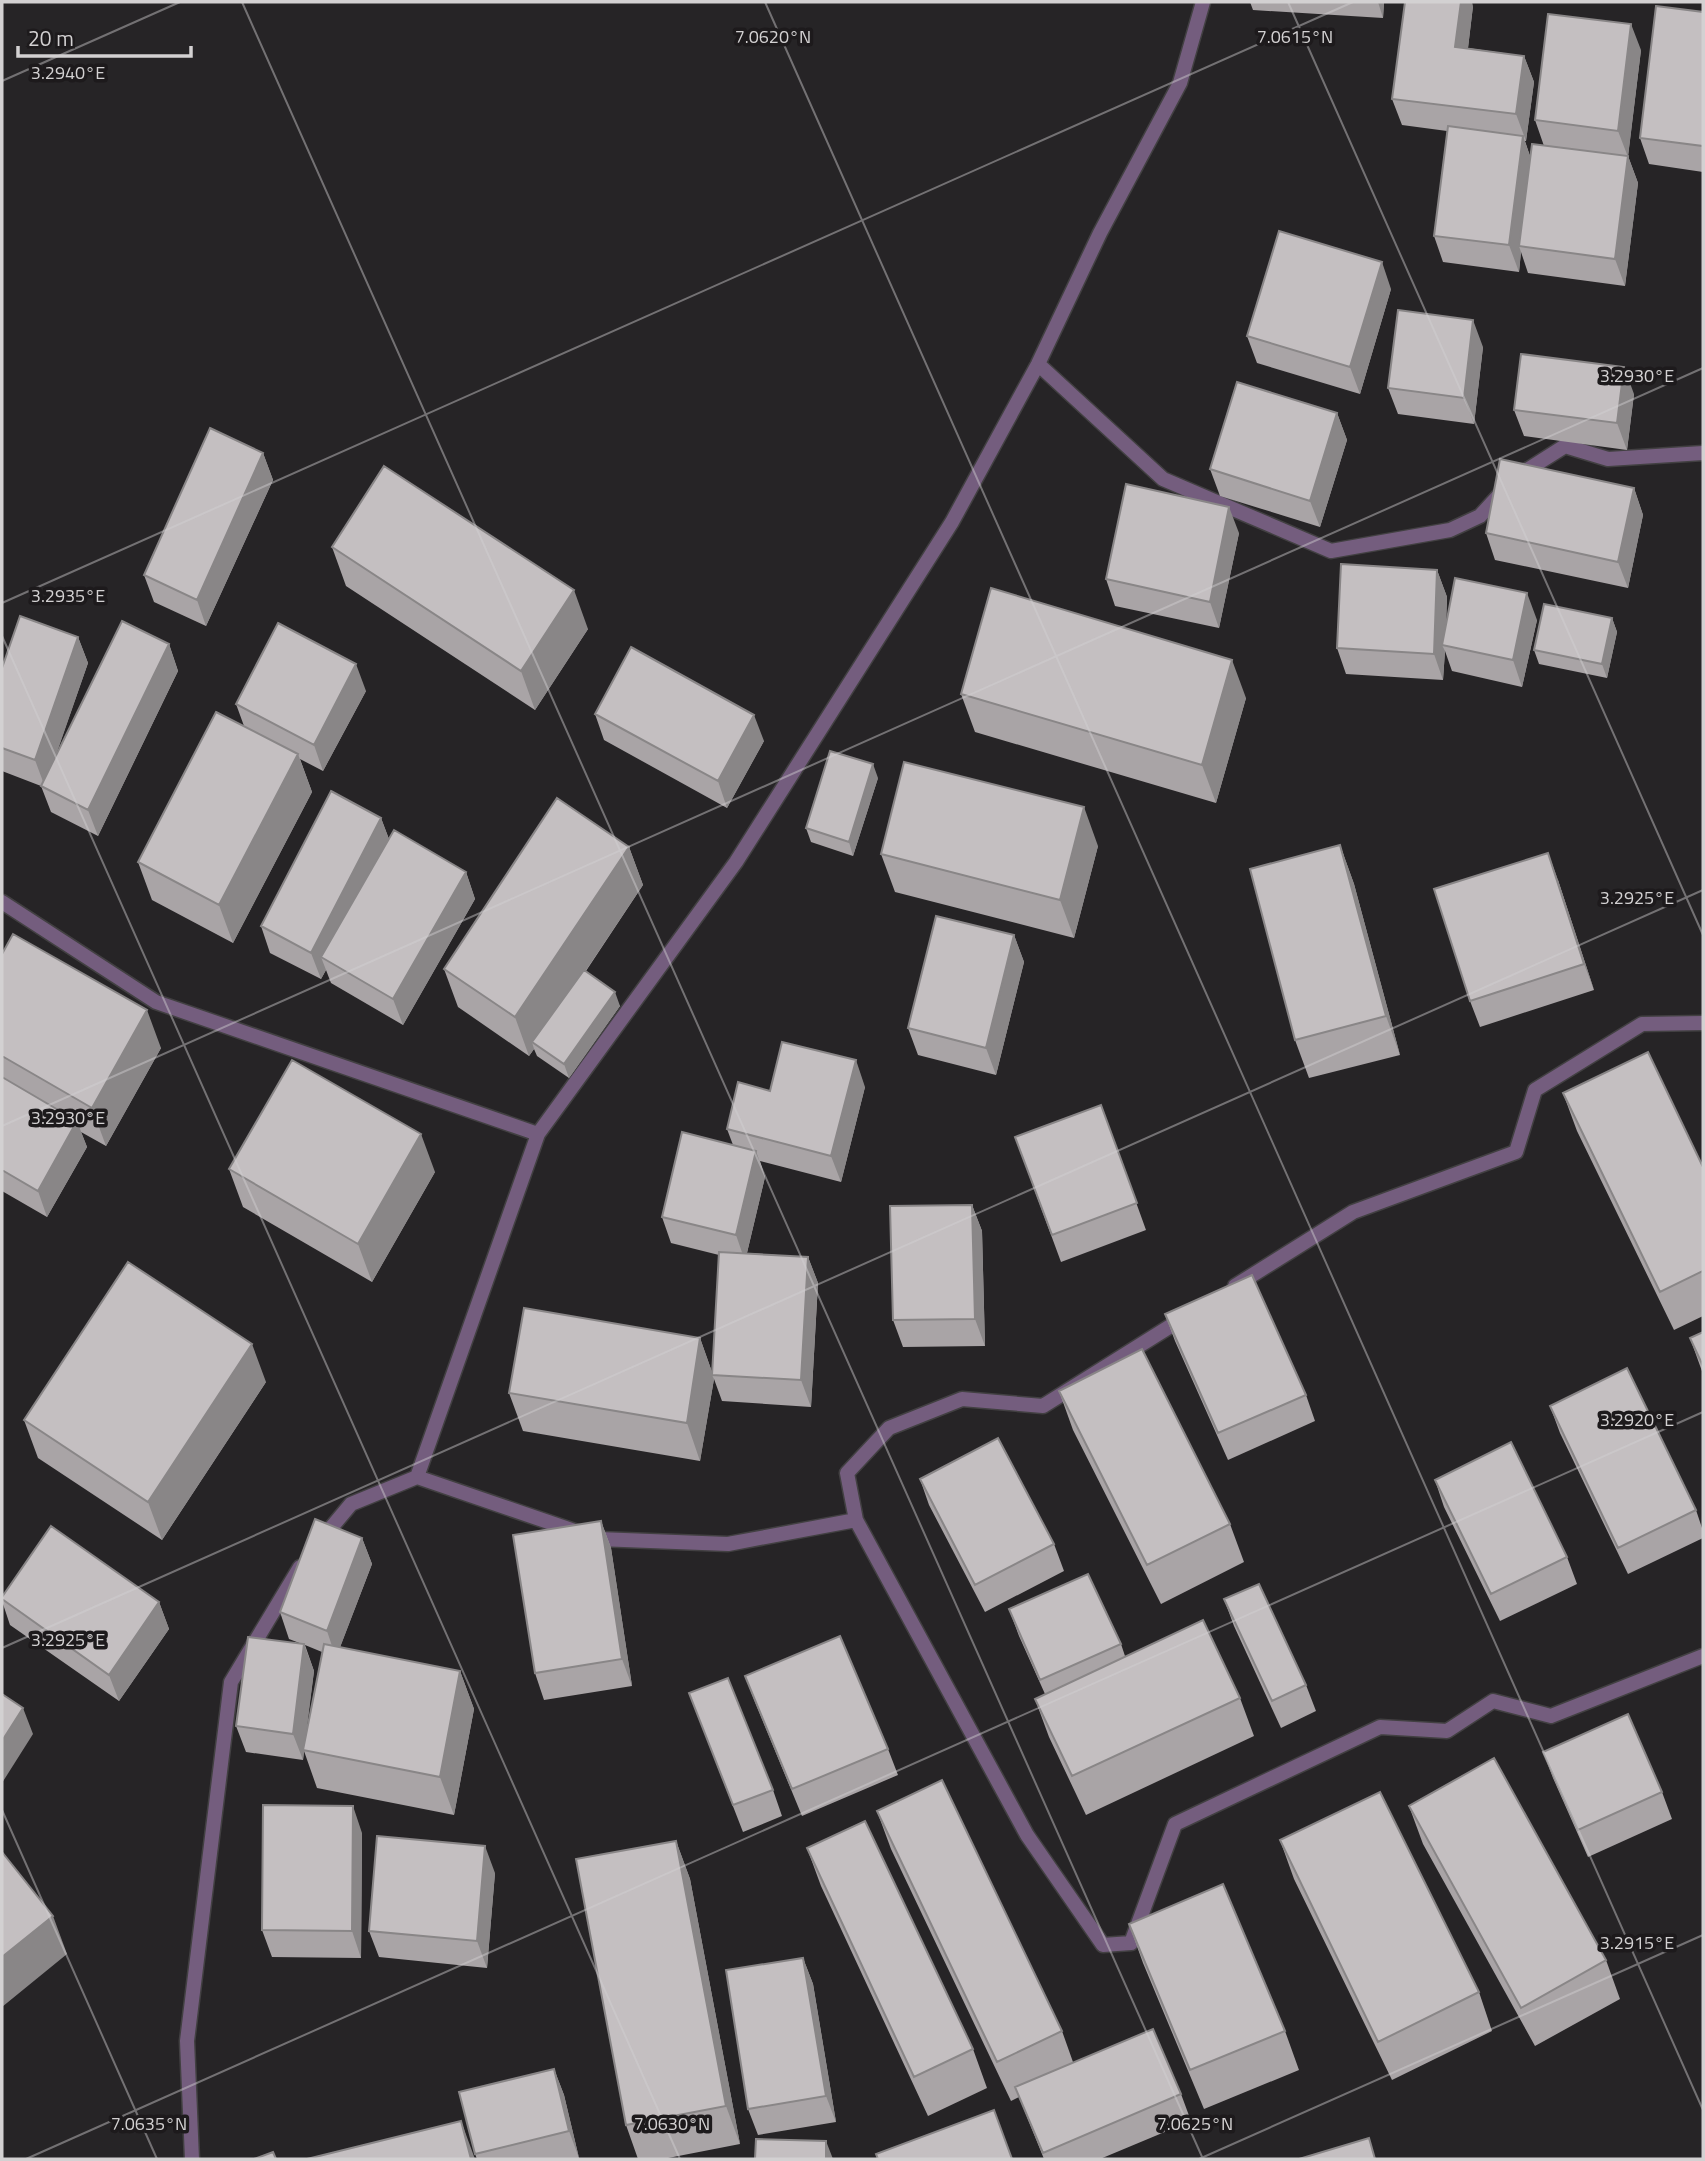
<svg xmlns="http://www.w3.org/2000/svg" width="1705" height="2161" viewBox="0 0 1705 2161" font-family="'Titillium Web',sans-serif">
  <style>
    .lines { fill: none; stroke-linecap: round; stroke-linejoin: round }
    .street-casing { stroke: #424042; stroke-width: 17 }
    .street { stroke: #745d7e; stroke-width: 14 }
    .wall { fill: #a9a4a6; fill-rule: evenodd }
    .shaded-wall { fill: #898687 }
    .building { fill: #c4bfc1; stroke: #898687; stroke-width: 2 }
    .ticks { fill: none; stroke: #d3d1d2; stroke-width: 2; stroke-opacity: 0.45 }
    .ticks-label { font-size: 18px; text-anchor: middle; fill: #d3d1d2; stroke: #1d1a1c; stroke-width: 7; stroke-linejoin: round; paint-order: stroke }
  </style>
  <rect width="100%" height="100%" fill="#262426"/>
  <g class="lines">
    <defs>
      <path id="street" d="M1038,364L1163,479L1331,551L1450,530L1480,516L1502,492
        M1516,477L1565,446L1608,459L1703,453
        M2,902L156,1002L538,1134
        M1235,1286L1353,1212L1516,1152L1535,1090L1642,1024L1703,1023
        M417,1477L598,1539L728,1544L856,1520L847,1473L889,1428L962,1399L1043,1406L1185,1317
        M856,1520L1027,1835L1103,1945L1131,1943L1175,1824L1380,1727L1447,1731L1493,1701L1551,1716L1703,1656
        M321,1540L351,1504L417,1477L538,1134L736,862L952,522L1038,364L1100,233L1180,83L1203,2
        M192,2159L187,2041L231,1682L300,1567"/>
    </defs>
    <use href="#street" class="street-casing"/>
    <use href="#street" class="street"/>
  </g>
  <path class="wall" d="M1250,2H1384L1383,18L1253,10Z
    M1473,6L1468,48L1524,56L1534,82L1526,141H1525L1530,156L1544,146L1535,120L1641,50L1628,156L1638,183L1625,286L1528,273L1521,252L1519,272L1443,262L1434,236L1447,131L1402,125L1392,99Z
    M1703,12V172L1649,164L1640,138Z
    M1391,289L1360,394L1257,363L1247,336Z
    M1483,347L1474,424L1398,414L1388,388Z
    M1634,394L1627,450L1524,436L1514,410Z
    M1337,413L1347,440L1320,527L1220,496L1210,469Z
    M263,453L273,480L206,626L154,602L144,575Z
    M1634,488L1643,515L1628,588L1495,560L1486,533Z
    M1239,533L1219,628L1115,606L1106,579Z
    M332,547L588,629L535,710L346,586Z
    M1437,570L1447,597L1446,627L1537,620L1522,687L1452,671L1445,651L1443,680L1346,674L1337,648Z
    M1612,618L1617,632L1607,678L1539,664L1534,650Z
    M78,637L88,663L55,757L169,644L178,671L98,836L51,812L41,786L2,771V668Z
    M366,691L323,771L300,759L312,792L233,943L152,900L138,862L244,726L236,704Z
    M961,694L1246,698L1216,803L975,732Z
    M595,714L764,741L727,808L604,740Z
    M878,778L853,856L811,842L806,828Z
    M381,818L389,839L466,872L475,899L403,1025L331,983L326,970L321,979L270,953L261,926Z
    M1340,845L1354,884L1400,1055L1309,1078L1295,1040Z
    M1098,846L1074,938L895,892L881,854Z
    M629,847L643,885L586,971L620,1006L569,1078L537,1056L534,1049L529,1056L458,1007L444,969Z
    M1558,880L1594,990L1480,1027L1470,1001Z
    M1014,935L1024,962L996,1075L918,1055L908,1028Z
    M2,954L161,1048L106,1146L81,1132L87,1147L47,1217L2,1191Z
    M865,1087L841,1182L760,1161L765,1177L747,1253L808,1257L818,1283L811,1407L722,1401L714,1379L700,1461L523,1431L509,1393L700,1338L712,1372L719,1255L671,1243L662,1217L733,1145L727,1129L770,1091Z
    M1563,1093L1703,1167V1316L1674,1330L1577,1131Z
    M1101,1105L1146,1230L1061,1262L1015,1137Z
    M229,1169L435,1172L372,1282L243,1207Z
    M972,1205L982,1231L985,1346L903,1347L893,1320Z
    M1165,1314L1306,1395L1315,1421L1228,1460L1175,1341Z
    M1703,1332V1374L1690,1338Z
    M266,1382L162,1540L38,1458L24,1420Z
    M1059,1391L1230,1524L1244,1562L1161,1604L1073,1430Z
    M1550,1406L1696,1510L1703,1531V1538L1628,1574L1560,1433Z
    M920,1479L1054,1544L1064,1571L985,1612L929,1505Z
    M1435,1480L1567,1557L1577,1584L1500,1621L1444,1507Z
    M601,1521L611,1548L632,1686L544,1700L535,1673Z
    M362,1538L372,1564L340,1647L460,1671L474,1709L454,1815L317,1788L304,1751L303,1760L246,1752L236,1726L302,1644L289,1639L280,1612ZM305,1645L322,1652L305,1739L314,1671Z
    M2,1597L159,1602L169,1629L119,1701L10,1625L2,1601Z
    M1224,1599L1306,1685L1316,1711L1281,1728L1234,1626Z
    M1009,1609L1121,1644L1125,1656L1240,1698L1254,1736L1086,1815L1049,1737L1035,1699L1045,1694L1019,1636Z
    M745,1676L888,1749L898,1775L802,1816L755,1702Z
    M689,1693L773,1790L782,1816L743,1832Z
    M1543,1752L1662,1792L1672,1819L1588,1857L1553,1778Z
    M1409,1806L1606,1960L1620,1999L1535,2046L1423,1844Z
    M877,1811L1062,2031L1073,2062L1181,2094L1191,2121L1100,2159H1044L1019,2097L1011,2101L891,1849Z
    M362,1833L361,1958L272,1957L262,1930Z
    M1280,1840L1479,1992L1492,2031L1392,2080L1294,1879Z
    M676,1841L690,1879L740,2144L663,2159H638L626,2125Z
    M807,1848L973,2049L987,2088L928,2116L821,1886Z
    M495,1873L487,1968L379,1957L369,1931Z
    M1129,1924L1285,2031L1299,2070L1204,2109L1143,1963Z
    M803,1958L813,1984L836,2122L758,2135L748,2109Z
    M554,2069L564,2095L579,2158L572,2159H477L475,2154Z"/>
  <path class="shaded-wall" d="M1378,2H1384L1383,18Z
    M1461,2H1472L1473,6L1465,73L1455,47Z
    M1631,24L1641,50L1628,157L1618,131Z
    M1524,56L1534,82L1526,141L1516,114Z
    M1523,136L1532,162L1519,246L1521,252L1519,272L1509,245Z
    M1628,156L1638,183L1625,286L1615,259Z
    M1382,262L1391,289L1360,394L1350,367Z
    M1473,320L1483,347L1474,424L1464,398Z
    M1624,367L1634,394L1627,450L1617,423Z
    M1337,413L1347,440L1320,527L1310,501Z
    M263,453L273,480L206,626L197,600Z
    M1634,488L1643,515L1628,588L1618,562Z
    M1229,507L1239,533L1219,628L1210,602Z
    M1437,570L1447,597L1445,645H1442L1445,651L1443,680L1434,654Z
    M574,590L588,629L535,710L521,671Z
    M1527,593L1537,620L1522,687L1513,660Z
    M1612,618L1617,632L1607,678L1602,664Z
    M78,637L88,663L45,787L35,760Z
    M169,644L178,671L98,836L88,810Z
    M1232,660L1246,698L1216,803L1202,765Z
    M356,664L366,691L323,771L314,745Z
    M754,715L764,741L727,808L718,781Z
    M298,754L312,792L233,943L219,905Z
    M873,764L878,778L853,856L849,842Z
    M1084,807L1098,846L1074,938L1060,900Z
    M381,818L391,845L321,957L326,970L321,979L311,953Z
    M1340,845L1354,884L1400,1055L1386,1016Z
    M629,847L643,885L536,1045L532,1042L534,1049L529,1056L515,1017Z
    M1548,853L1558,880L1594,990L1584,964Z
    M466,872L475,899L403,1025L393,999Z
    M1014,935L1024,962L996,1075L986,1048Z
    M615,992L620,1006L569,1078L564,1064Z
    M147,1010L161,1048L106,1146L92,1108Z
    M856,1060L865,1087L841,1182L831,1156Z
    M77,1121L87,1147L47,1217L38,1191Z
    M421,1134L435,1172L372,1282L358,1244Z
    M756,1151L765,1177L745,1261L736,1235Z
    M972,1205L982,1231L985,1346L975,1319Z
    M808,1257L818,1283L811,1407L801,1380Z
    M700,1338L713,1375H712L714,1379L700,1461L687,1423Z
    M252,1344L266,1382L162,1540L148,1502Z
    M601,1521L611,1548L632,1686L622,1659Z
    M362,1538L372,1564L336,1658L327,1631Z
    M159,1602L169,1629L119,1701L109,1675Z
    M304,1644L314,1671L303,1760L293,1734Z
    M460,1671L474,1709L454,1815L440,1777Z
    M23,1708L33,1734L2,1783V1741Z
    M353,1806L362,1833L361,1958L352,1931Z
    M676,1841L690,1879L740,2144L726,2106Z
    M485,1846L495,1873L487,1968L477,1941Z
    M53,1916L67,1954L2,2007V1957Z
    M803,1958L813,1984L836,2122L826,2096Z
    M554,2069L564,2095L579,2158L569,2131Z
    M461,2121L475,2159H471Z
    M826,2141L833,2159H826Z"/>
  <path class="building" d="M1405,2H1461L1455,47L1524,56L1516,114L1392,99Z
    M1656,6L1703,12V146L1640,138Z
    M1548,14L1631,24L1618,131L1535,120Z
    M1448,126L1523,136L1509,245L1434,236Z
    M1532,144L1628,156L1615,259L1519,246Z
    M1279,231L1382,262L1350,367L1247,336Z
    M1398,310L1473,320L1464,398L1388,388Z
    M1521,354L1624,367L1617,423L1514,410Z
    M1237,382L1337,413L1310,501L1210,469Z
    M210,428L263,453L197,600L144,575Z
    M1500,459L1634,488L1618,562L1486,533Z
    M384,466L574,590L521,671L332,547Z
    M1126,484L1229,507L1210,602L1106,579Z
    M1341,564L1437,570L1434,654L1337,648Z
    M1455,578L1527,593L1513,660L1442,645Z
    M991,588L1232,660L1202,765L961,694Z
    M1544,604L1612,618L1602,664L1534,650Z
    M20,616L78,637L35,760L2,748V668Z
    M122,621L169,644L88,810L41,786Z
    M278,623L356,664L314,745L236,704Z
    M631,647L754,715L718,781L595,714Z
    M216,712L298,754L219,905L138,862Z
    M830,751L873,764L849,842L806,828Z
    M904,762L1084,807L1060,900L881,854Z
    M331,791L381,818L311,953L261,926Z
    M557,798L629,847L515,1017L444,969Z
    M394,830L466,872L393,999L321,957Z
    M1340,845L1386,1016L1295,1040L1250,869Z
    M1548,853L1584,964L1470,1001L1434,889Z
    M936,916L1014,935L986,1048L908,1028Z
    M13,934L147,1010L92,1108L2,1056V954Z
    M584,970L615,992L564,1064L532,1042Z
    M782,1042L856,1060L831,1156L727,1129L738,1082L770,1091Z
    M1648,1052L1703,1167V1271L1660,1292L1563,1093Z
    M292,1060L421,1134L358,1244L229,1169Z
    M2,1077L77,1121L38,1191L2,1170Z
    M1101,1105L1137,1203L1052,1235L1015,1137Z
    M682,1132L756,1151L736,1235L662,1217Z
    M972,1205L975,1319L893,1320L890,1206Z
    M719,1252L808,1257L801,1380L712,1375Z
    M128,1262L252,1344L148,1502L24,1420Z
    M1252,1275L1306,1395L1218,1433L1165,1314Z
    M524,1308L700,1338L687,1423L509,1393Z
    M1703,1332V1366L1690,1338Z
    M1142,1349L1230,1524L1147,1565L1059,1391Z
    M1627,1368L1696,1510L1618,1548L1550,1406Z
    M998,1438L1054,1544L975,1585L920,1479Z
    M1511,1442L1567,1557L1491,1594L1435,1480Z
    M315,1519L362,1538L327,1631L280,1612Z
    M601,1521L622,1659L535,1673L513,1535Z
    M51,1526L159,1602L109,1675L2,1599V1597Z
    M1088,1574L1121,1644L1040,1680L1009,1609Z
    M1259,1584L1306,1685L1272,1701L1224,1599Z
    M1203,1620L1240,1698L1072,1776L1035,1699Z
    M840,1636L888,1749L792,1789L745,1676Z
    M248,1637L304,1644L293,1734L236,1726Z
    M324,1644L460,1671L440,1777L303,1750Z
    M728,1678L773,1790L733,1805L689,1693Z
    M2,1694L23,1708L2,1741Z
    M1628,1714L1662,1792L1578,1830L1543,1752Z
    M1494,1758L1606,1960L1521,2008L1409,1806Z
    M942,1780L1062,2031L997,2062L877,1811Z
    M1380,1792L1479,1992L1378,2042L1280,1840Z
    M263,1805L353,1806L352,1931L262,1930Z
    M865,1821L973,2049L914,2077L807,1848Z
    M377,1836L485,1846L477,1941L369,1931Z
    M676,1841L726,2106L626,2125L576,1859Z
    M2,1852L53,1916L2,1957Z
    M1223,1884L1285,2031L1190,2070L1129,1924Z
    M803,1958L826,2096L748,2109L726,1970Z
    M1153,2029L1181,2094L1043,2153L1015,2087Z
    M554,2069L569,2131L475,2154L459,2092Z
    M994,2110L1012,2159H878L876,2154Z
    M461,2121L471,2159H307Z
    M1369,2138L1375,2159H1299Z
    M756,2139L826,2141V2159H755Z
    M273,2152L276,2159H254Z"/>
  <path class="ticks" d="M242,2L1203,2159M765,2L1703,2110M1288,2L1703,935M2,81L180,2M2,603L1353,2M2,636L680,2159M2,1126L1703,368M2,1648L1703,890M2,1810L157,2159M26,2159L1703,1412M1199,2159L1703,1935"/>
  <g class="ticks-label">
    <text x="773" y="43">7.0620°N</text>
    <text x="1295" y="43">7.0615°N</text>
    <text x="68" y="79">3.2940°E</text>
    <text x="1637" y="382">3.2930°E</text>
    <text x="68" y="602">3.2935°E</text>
    <text x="1637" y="904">3.2925°E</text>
    <text x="68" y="1124">3.2930°E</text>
    <text x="1637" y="1426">3.2920°E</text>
    <text x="68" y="1646">3.2925°E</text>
    <text x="1637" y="1949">3.2915°E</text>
    <text x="149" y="2130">7.0635°N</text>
    <text x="672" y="2130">7.0630°N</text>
    <text x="1195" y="2130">7.0625°N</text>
  </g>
  <rect width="1705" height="2161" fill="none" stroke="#d3d1d2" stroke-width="7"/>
  <path d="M18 46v10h173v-10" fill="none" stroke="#d3d1d2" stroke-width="3.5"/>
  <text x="28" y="46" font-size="21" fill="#d3d1d2" stroke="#1d1a1c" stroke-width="5" paint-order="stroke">20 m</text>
</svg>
